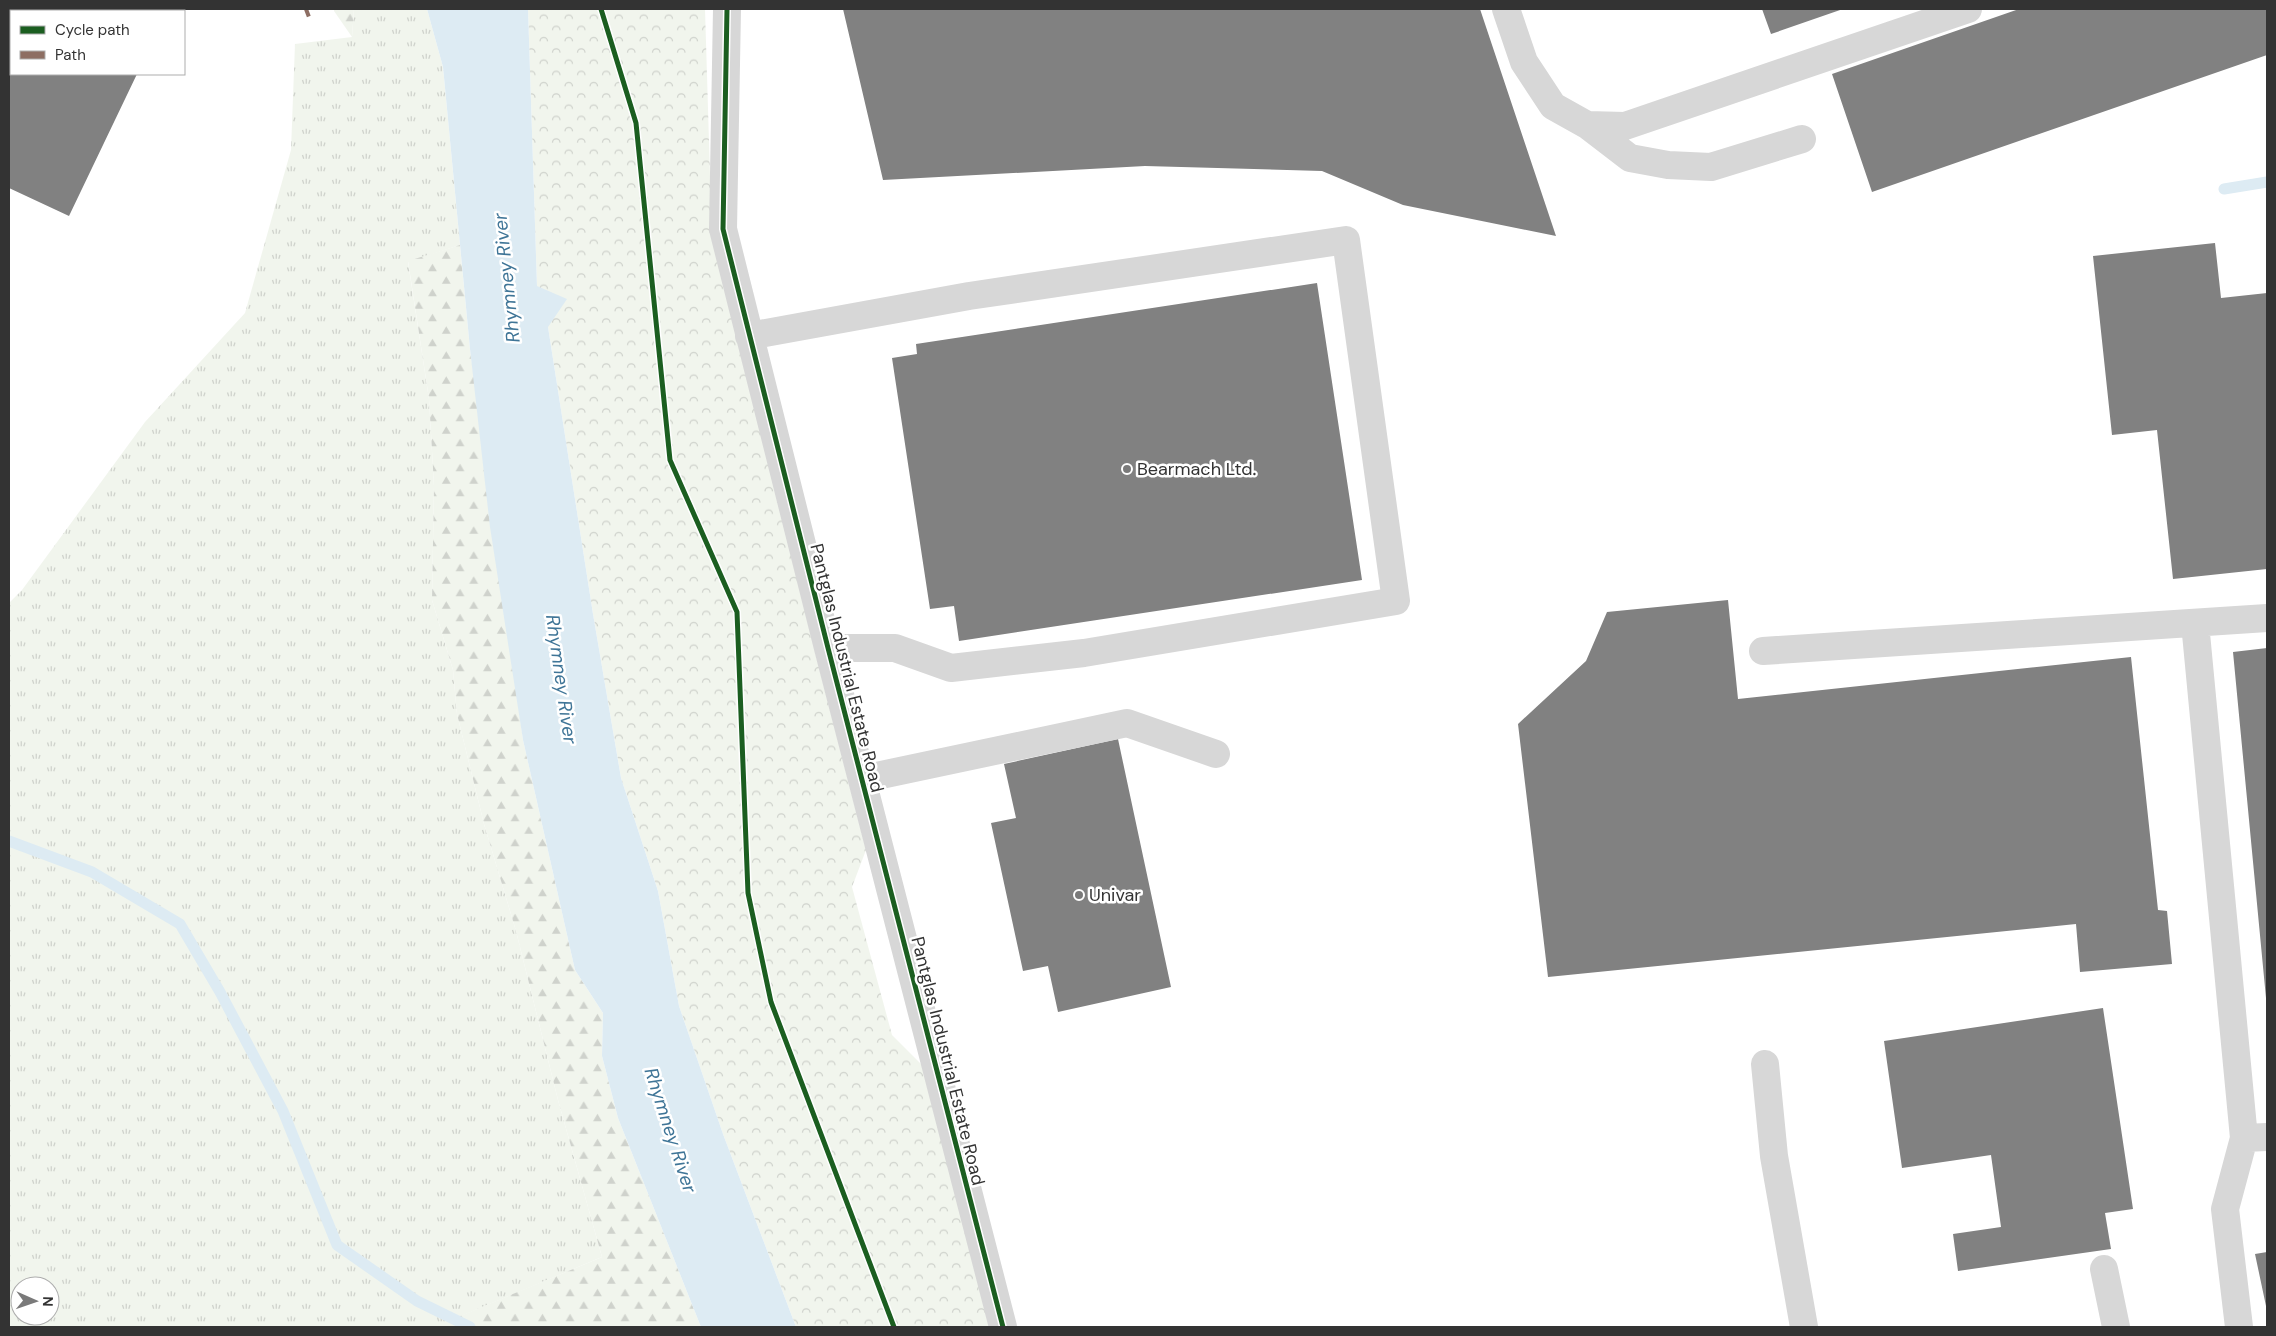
<svg xmlns="http://www.w3.org/2000/svg" width="2276" height="1336" viewBox="0 0 2276 1336" font-family="'DM Sans',sans-serif">
  <style>
    .grass { fill: url(#grass-tufts); fill-rule: evenodd }
    .forest { fill: url(#forest-firs) }
    .park { fill: url(#park-crowns) }
    .water { fill: #ddebf3 }
    .lines { fill: none; stroke-linecap: round; stroke-linejoin: round }
    .stream { stroke: #ddebf3; stroke-width: 11 }
    .building { fill: #818181 }
    .minor { stroke: #d7d7d7; stroke-width: 28 }
    .quiet { stroke: #8d6e63; stroke-width: 4; stroke-dasharray: 8 4; stroke-linecap: butt }
    .cycleway-casing { stroke: #fff; stroke-width: 8 }
    .cycleway { stroke: #1b5e20; stroke-width: 5 }
    .poi-dot { fill: #7a7a7a; stroke: #fff; stroke-width: 2 }
    .labels { text-anchor: middle; stroke-width: 5; stroke-linejoin: round; paint-order: stroke }
    .poi-label { font-size: 18px; fill: #333; stroke: #fff; text-anchor: start }
    .street-label { font-size: 18px; fill: #333; stroke: #fff }
    .water-label { font-size: 19px; font-style: italic; fill: #3f7597; stroke: #fff }
  </style>
  <defs>
    <pattern id="grass-tufts" width="24" height="20" patternUnits="userSpaceOnUse" patternTransform="scale(1.25)"><rect width="24" height="20" fill="#f1f5ed"/><path d="M3 7l-1-3M5 7V3M7 7l1-3M15 17l-1-3M17 17v-4M19 17l1-3" fill="none" stroke="#cfd2cc"/></pattern>
    <pattern id="forest-firs" width="22" height="20" patternUnits="userSpaceOnUse" patternTransform="scale(1.25)"><rect width="22" height="20" fill="#f1f5ed"/><path d="M5 1l3.5 6h-7zM16 11l3.5 6h-7z" fill="#cfd2cc"/></pattern>
    <pattern id="park-crowns" width="20" height="18" patternUnits="userSpaceOnUse" patternTransform="scale(1.25)"><rect width="20" height="18" fill="#f1f5ed"/><path d="M2 6a3 3 0 1 1 6 0M12 15a3 3 0 1 1 6 0" fill="none" stroke="#cfd2cc"/></pattern>
  </defs>
  <rect width="100%" height="100%" fill="#fff"/>
  <path class="grass" d="M354,9H427L443,67L460,245L408,262L429,399L434,486L432,600L453,670L457,714L484,824L516,931L558,1100L602,1257L454,1319L470,1327H9V603L22,590L145,422L245,313L291,150L295,44L352,37ZM20,1286H50V1316H20Z"/>
  <path class="forest" d="M334,9H354L352,37L334,11Z
    M460,245L470,349L523,740L575,970L603,1013L602,1056L618,1118L701,1327H470L453,1319L602,1257L558,1100L516,931L484,824L457,714L453,670L432,600L434,486L429,399L408,261Z"/>
  <path class="park" d="M528,9H705L711,208L815,652L866,850L852,887L892,1035L924,1067L989,1327H796L723,1134L679,1006L658,891L621,778L593,614L548,327L537,286Z"/>
  <path class="water" d="M427,9H528L537,286L567,299L548,327L593,614L621,778L658,891L679,1006L723,1134L796,1327H701L618,1118L602,1056L603,1013L575,970L523,740L490,527L470,349L443,67Z"/>
  <g class="lines">
    <path class="stream" d="M2224,189L2267,182
      M9,841L92,872L180,924L220,992L283,1111L337,1245L417,1301L470,1327"/>
  </g>
  <path class="building" d="M9,9H167L166,11H11V74H137L69,216L9,188Z
    M843,9H1480L1556,236L1403,205L1322,171L1145,166L883,180Z
    M1762,9H1843L1771,34Z
    M2019,9H2267V55L1872,192L1832,74Z
    M2215,243L2221,298L2267,293V569L2173,579L2157,430L2112,435L2093,256Z
    M1317,283L1362,580L959,641L954,606L930,609L892,358L917,354L916,344Z
    M1728,600L1738,699L2131,657L2158,910L2167,911L2172,964L2080,972L2076,924L1548,977L1518,724L1586,661L1607,612Z
    M2267,648V998H2266L2233,652Z
    M1118,739L1171,987L1058,1012L1048,966L1023,971L991,823L1016,818L1004,764Z
    M2103,1008L2133,1209L2105,1213L2111,1249L1958,1271L1953,1234L2001,1227L1991,1155L1902,1168L1884,1041Z
    M2267,1252V1306H2266L2255,1254Z"/>
  <g class="lines">
    <path class="minor" d="M727,9L723,229L828,648L1003,1327
      M1506,9L1524,62L1553,106L1587,125L1625,126L1968,9
      M1587,125L1630,158L1668,165L1711,167L1802,139
      M749,336L969,296L1346,240L1396,601L1084,653L951,668L895,648H828
      M2195,623L2244,1138L2225,1209L2239,1327
      M1763,651L2267,618
      M862,779L1127,723L1216,754
      M1765,1064L1774,1156L1804,1327
      M2244,1138L2267,1137
      M2104,1269L2116,1327"/>
    <path class="quiet" d="M306,9L309,17"/>
    <defs>
      <path id="cycleway" d="M601,9L636,123L670,460L737,612L748,893L771,1002L894,1327
        M727,9L723,229L828,648L1003,1327"/>
    </defs>
    <use href="#cycleway" class="cycleway-casing"/>
    <use href="#cycleway" class="cycleway"/>
  </g>
  <g class="poi-dot">
    <circle cx="1127" cy="469" r="5"/>
    <circle cx="1079" cy="895" r="5"/>
  </g>
  <g class="labels">
    <g class="poi-label">
      <text x="1137" y="475">Bearmach Ltd.</text>
      <text x="1089" y="901">Univar</text>
    </g>
    <g class="street-label">
      <text transform="translate(847 668) rotate(76)" y="6">Pantglas Industrial Estate Road</text>
      <text transform="translate(948 1061) rotate(76)" y="6">Pantglas Industrial Estate Road</text>
    </g>
    <g class="water-label">
      <text transform="translate(506 278) rotate(-96)" y="7">Rhymney River</text>
      <text transform="translate(562 679) rotate(82)" y="7">Rhymney River</text>
      <text transform="translate(671 1130) rotate(72)" y="7">Rhymney River</text>
    </g>
  </g>
  <rect width="2276" height="1336" fill="none" stroke="#333333" stroke-width="20"/>
  <rect x="10" y="10" width="175" height="65" fill="#ffffff" stroke="#adadad"/>
  <rect x="20" y="26" width="25" height="8" fill="#1b5e20" stroke="#adadad"/>
  <text x="55" y="35" font-size="15" fill="#333333">Cycle path</text>
  <rect x="20" y="51" width="25" height="8" fill="#8d6e63" stroke="#adadad"/>
  <text x="55" y="60" font-size="15" fill="#333333">Path</text>
  <g transform="translate(35 1301) rotate(92)"><circle r="24" fill="#ffffff" stroke="#adadad"/>
  <path d="M0-4L9 19L0 12L-9 19Z" fill="#7a7a7a"/>
  <text y="-8" font-size="14" font-weight="bold" text-anchor="middle" fill="#333333">N</text>
  </g>
</svg>
